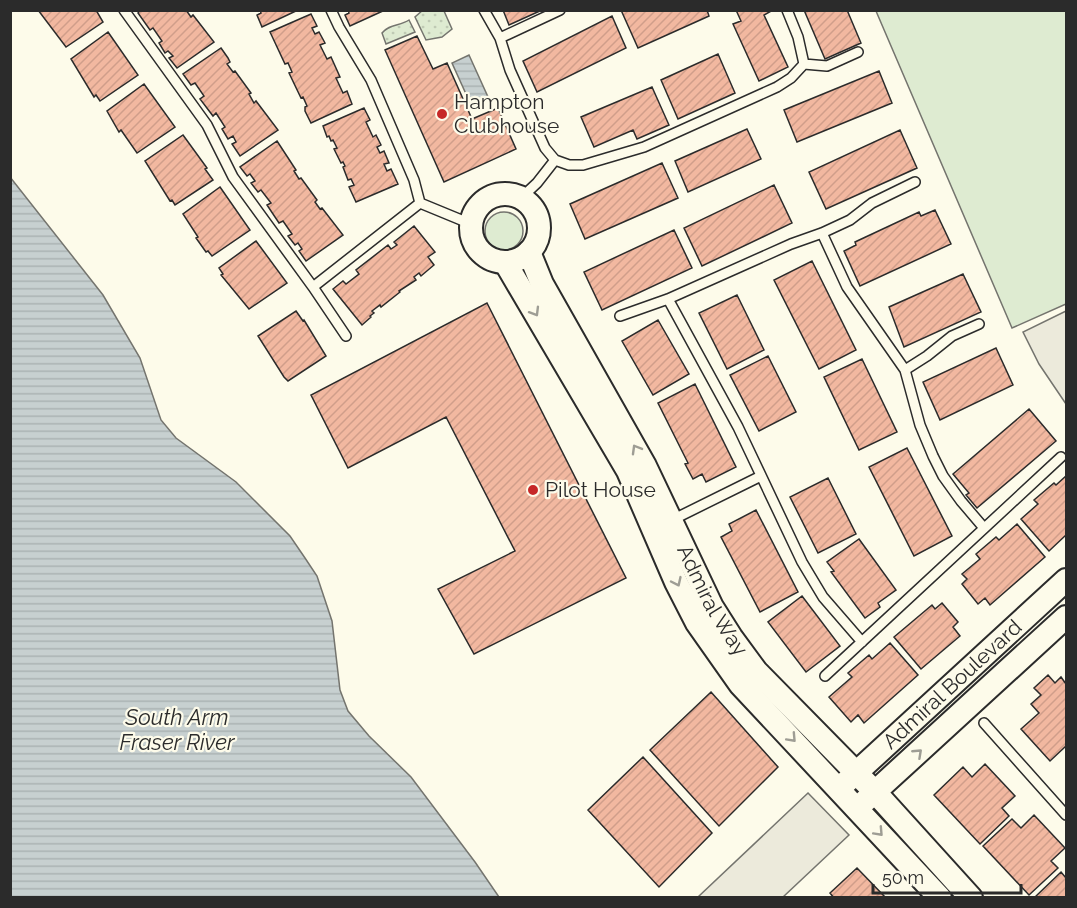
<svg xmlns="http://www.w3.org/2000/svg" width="1077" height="908" viewBox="0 0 1077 908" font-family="Raleway,sans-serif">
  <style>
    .grass { fill: #deebd1; stroke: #74746e; stroke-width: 1.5 }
    .park { fill: url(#park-dots); stroke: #74746e; stroke-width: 1.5 }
    .parking { fill: #eceadb; stroke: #74746e; stroke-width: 1.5 }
    .water { fill: url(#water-rules); stroke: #74746e; stroke-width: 1.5 }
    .building { fill: url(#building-hatch); stroke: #2b2b2b; stroke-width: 1.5 }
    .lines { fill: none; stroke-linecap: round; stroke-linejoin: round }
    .service-casing { stroke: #2b2b2b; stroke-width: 12 }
    .tertiary-casing { stroke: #2b2b2b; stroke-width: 26 }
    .service { stroke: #fdfbea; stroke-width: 9 }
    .tertiary { stroke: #fdfbea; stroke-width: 22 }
    .oneway { stroke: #9e9d94 }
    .poi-dot { fill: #c62828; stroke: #fdfbea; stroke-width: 2 }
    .labels { text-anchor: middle; stroke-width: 4.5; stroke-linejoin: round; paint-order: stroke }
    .poi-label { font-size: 21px; fill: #2b2b2b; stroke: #fdfbea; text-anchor: start }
    .street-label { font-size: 21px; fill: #2b2b2b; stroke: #fdfbea }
    .water-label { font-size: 22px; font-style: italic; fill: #2b2b2b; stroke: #fdfbea }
  </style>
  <defs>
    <pattern id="park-dots" width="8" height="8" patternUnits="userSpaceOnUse" patternTransform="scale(1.5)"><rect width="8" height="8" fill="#deebd1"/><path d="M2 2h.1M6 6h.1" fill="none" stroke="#bfcab4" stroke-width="1.8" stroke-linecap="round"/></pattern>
    <pattern id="water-rules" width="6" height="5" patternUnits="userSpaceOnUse" patternTransform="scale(1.5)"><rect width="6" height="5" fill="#c7d0d0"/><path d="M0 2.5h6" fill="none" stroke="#abb3b3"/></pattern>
    <pattern id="building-hatch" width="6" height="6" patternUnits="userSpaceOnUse" patternTransform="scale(1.5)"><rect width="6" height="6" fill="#f2b8a0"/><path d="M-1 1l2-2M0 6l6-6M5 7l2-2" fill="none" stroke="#d09e8a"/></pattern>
  </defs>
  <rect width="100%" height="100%" fill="#fdfbea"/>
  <path class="grass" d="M876,11H1066V304L1012,328Z
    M485 231a19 19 0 1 1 38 0a19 19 0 1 1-38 0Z"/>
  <path class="park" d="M423,10L444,11L452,29L442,37L426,40L415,17Z
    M409,20L415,32L386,44L382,33C389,24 400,26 409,20Z"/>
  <path class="parking" d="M1066,311V404L1039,364L1023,332Z
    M808,793L849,835L783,897H698Z"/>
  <path class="water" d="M469,55L488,97L471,105L452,63Z
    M10,177L103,295L140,358L161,420L176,438L236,482L290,536L305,558L317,576L332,621L340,690L348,711L369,736L411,777L475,862L499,897H11Z"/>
  <path class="building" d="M38,10H96L103,22L66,47Z
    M140,10H186L191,17L193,15L214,42L177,68L169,58L173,56L168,51L165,53L159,43L162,41L153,28L150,30L138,13Z
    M260,10H298L262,27L257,15L261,13Z
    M348,10H385L350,26L345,15L349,13Z
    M503,10H542L509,25Z
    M621,10H707L709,16L638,48Z
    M736,10H773L764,15L788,67L759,81L733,24L741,21Z
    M804,10H847L861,43L825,59Z
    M311,14L317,26L312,28L315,34L319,32L325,43L320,45L327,59L331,57L340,77L336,78L343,93L347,91L352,104L311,123L305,111V107L307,106L303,97L301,98L289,73L292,72L288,63L285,64L270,32Z
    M612,16L626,48L537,92L523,61Z
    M108,32L138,75L100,101L96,95L94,97L71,59Z
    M417,36L433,69L447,63L472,119L498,108L516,149L444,182L385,50Z
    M221,48L228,58L230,62L227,64L233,72L235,71L251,93L249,94L254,103L256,101L278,130L240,156L232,144L236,142L233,136L228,139L222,129L225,127L216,113L213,116L200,99L204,96L195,83L191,85L183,74Z
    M718,54L735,93L678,119L661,80Z
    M879,71L892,103L797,142L784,110Z
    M144,84L175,127L137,153L121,130L119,132L107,111Z
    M652,87L669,125L637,139L633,130L594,147L581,117Z
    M364,108L370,120L366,122L373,137L376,135L381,145L377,147L380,153L384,151L389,163L384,164L387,171L391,169L398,184L356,202L349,187L354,185L351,179L348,180L343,167L345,166L343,162L341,163L334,149L337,148L333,140L331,141L329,136L327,137L323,126Z
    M747,129L761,159L688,192L675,161Z
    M900,130L917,168L826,209L809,172Z
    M183,135L207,168L205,169L213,180L175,205L172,200L170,201L145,161Z
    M277,141L296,170L294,171L299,179L301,178L317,200L315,202L320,209L322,208L343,235L306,261L299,251L302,249L298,243L295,245L288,236L292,234L283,221L279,223L267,205L271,203L261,190L258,192L251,183L255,181L250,174L247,176L240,167Z
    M662,163L678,198L585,239L570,204Z
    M774,185L792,223L702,266L684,228Z
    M220,187L250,230L212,256L208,251L206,252L196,238L198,237L183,214Z
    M935,210L951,244L860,286L844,251L856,245L855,242L919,212L921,216Z
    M414,226L435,252L428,257L434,265L421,276L419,273L414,277L416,280L399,291L400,292L381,307L380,305L372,311L374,313L370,316L371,317L362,325L333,289L343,281L346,284L359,274L356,270L388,245L391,249L397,245L394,242Z
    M674,230L692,268L602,310L584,272Z
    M256,241L287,283L249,309L221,275L223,274L219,268Z
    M812,261L856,350L819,369L774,280Z
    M963,274L981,312L904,347L889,307Z
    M737,295L764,350L727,369L699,313Z
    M487,303L626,578L474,654L438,589L515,551L446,417L348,468L311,395Z
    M296,311L303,321L304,320L326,356L288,381L284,377L258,336Z
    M658,320L689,374L653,395L622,341Z
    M996,348L1013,385L940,420L923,382Z
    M768,356L796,412L759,431L730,375Z
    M862,359L897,432L859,450L824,377Z
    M695,384L736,467L706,482L702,474L693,479L685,464L688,463L658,403Z
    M1029,409L1056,441L977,508L966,495L969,493L953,474Z
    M907,448L952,536L914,556L869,467Z
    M1066,476V535L1049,551L1021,519L1038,504L1034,500L1054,483L1056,485Z
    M828,478L856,534L818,553L790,497Z
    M756,510L798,592L760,612L721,537L732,531L729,524Z
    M1017,524L1045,557L990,605L985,598L978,604L962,584L967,579L962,574L980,559L976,554L996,537L999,540Z
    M859,539L896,590L878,603L880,607L865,618L831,572L834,571L827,562Z
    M802,596L840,646L806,672L768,622Z
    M942,603L958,622L953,627L960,636L921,669L894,637L932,605L935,609Z
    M890,643L918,675L864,723L858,715L851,722L829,697L852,677L848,673L869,655L872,659Z
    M1048,675L1055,683L1061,677L1066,684V746L1050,761L1021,729L1039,713L1031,704L1041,695L1034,688Z
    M711,692L778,767L719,826L650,750Z
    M643,757L712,833L659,887L588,810Z
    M985,764L1015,796L1002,808L1009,816L980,844L934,795L963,767L972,777Z
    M1034,815L1065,848L1051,861L1058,868L1029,895L983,846L1012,819L1021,828Z
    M857,868L884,896L883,898H834L830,893Z
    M1061,872L1066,878V898H1034Z"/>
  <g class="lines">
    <defs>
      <path id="service" d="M124,10L207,125L233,177L313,287L346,336
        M331,10L339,27L371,80L414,180L420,203
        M484,10L500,38L510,70L545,148L555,160L569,165H583L644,147L777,87L791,78L804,64L827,66L858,52
        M787,10L798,37L804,64
        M500,38L560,10
        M521,198L537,183L555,160
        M822,233L847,287L905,370L920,425L933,456L943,476L961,501L984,528
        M313,287L420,203L471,224
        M668,299L738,427L802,562L823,597L862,642
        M620,316L668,299L791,244L822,233L850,220L872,203L915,182
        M905,370L927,356L952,336L979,324
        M670,521L761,476
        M825,676L1061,457
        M984,723L1066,815"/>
      <g id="tertiary">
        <circle cx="505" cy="228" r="34"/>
        <path id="s1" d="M529,252L542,284L645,466L712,607L731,637L756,671L875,792L971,898"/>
        <path d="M505,262L628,471L676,582L697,623L740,684L940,898"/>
        <path id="s2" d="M844,784L1066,580"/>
        <path d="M865,801L1066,617"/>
      </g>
    </defs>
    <use href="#service" class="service-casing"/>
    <use href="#tertiary" class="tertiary-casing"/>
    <use href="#service" class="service"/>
    <use href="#tertiary" class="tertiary"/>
  </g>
  <defs><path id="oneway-chevron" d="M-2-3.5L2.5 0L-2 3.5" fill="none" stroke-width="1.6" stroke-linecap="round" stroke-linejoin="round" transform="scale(1.5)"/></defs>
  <g class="oneway">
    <use href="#oneway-chevron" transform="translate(535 312) rotate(59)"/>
    <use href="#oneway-chevron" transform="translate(636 449) rotate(-120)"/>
    <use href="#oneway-chevron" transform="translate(677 582) rotate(65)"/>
    <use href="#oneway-chevron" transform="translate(792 738) rotate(47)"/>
    <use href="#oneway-chevron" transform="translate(918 753) rotate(-43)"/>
    <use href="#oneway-chevron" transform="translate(879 832) rotate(47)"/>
  </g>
  <g class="poi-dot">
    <circle cx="442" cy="114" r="6"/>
    <circle cx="533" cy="490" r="6"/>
  </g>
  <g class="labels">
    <g class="poi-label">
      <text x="454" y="109">Hampton<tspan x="454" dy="24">Clubhouse</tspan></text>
      <text x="545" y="497">Pilot House</text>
    </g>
    <g class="street-label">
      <text dy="7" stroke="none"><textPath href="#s1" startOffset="394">Admiral Way</textPath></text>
      <text dy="7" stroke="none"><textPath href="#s2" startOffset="147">Admiral Boulevard</textPath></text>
    </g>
    <g class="water-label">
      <text x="177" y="725">South Arm<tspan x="177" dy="25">Fraser River</tspan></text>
    </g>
  </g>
  <rect width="1077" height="908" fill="none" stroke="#2b2b2b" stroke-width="24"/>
  <path d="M873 884v9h148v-9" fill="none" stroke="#2b2b2b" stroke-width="3"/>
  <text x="882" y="884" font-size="18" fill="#2b2b2b" stroke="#fdfbea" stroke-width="4.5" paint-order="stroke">50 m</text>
</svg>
